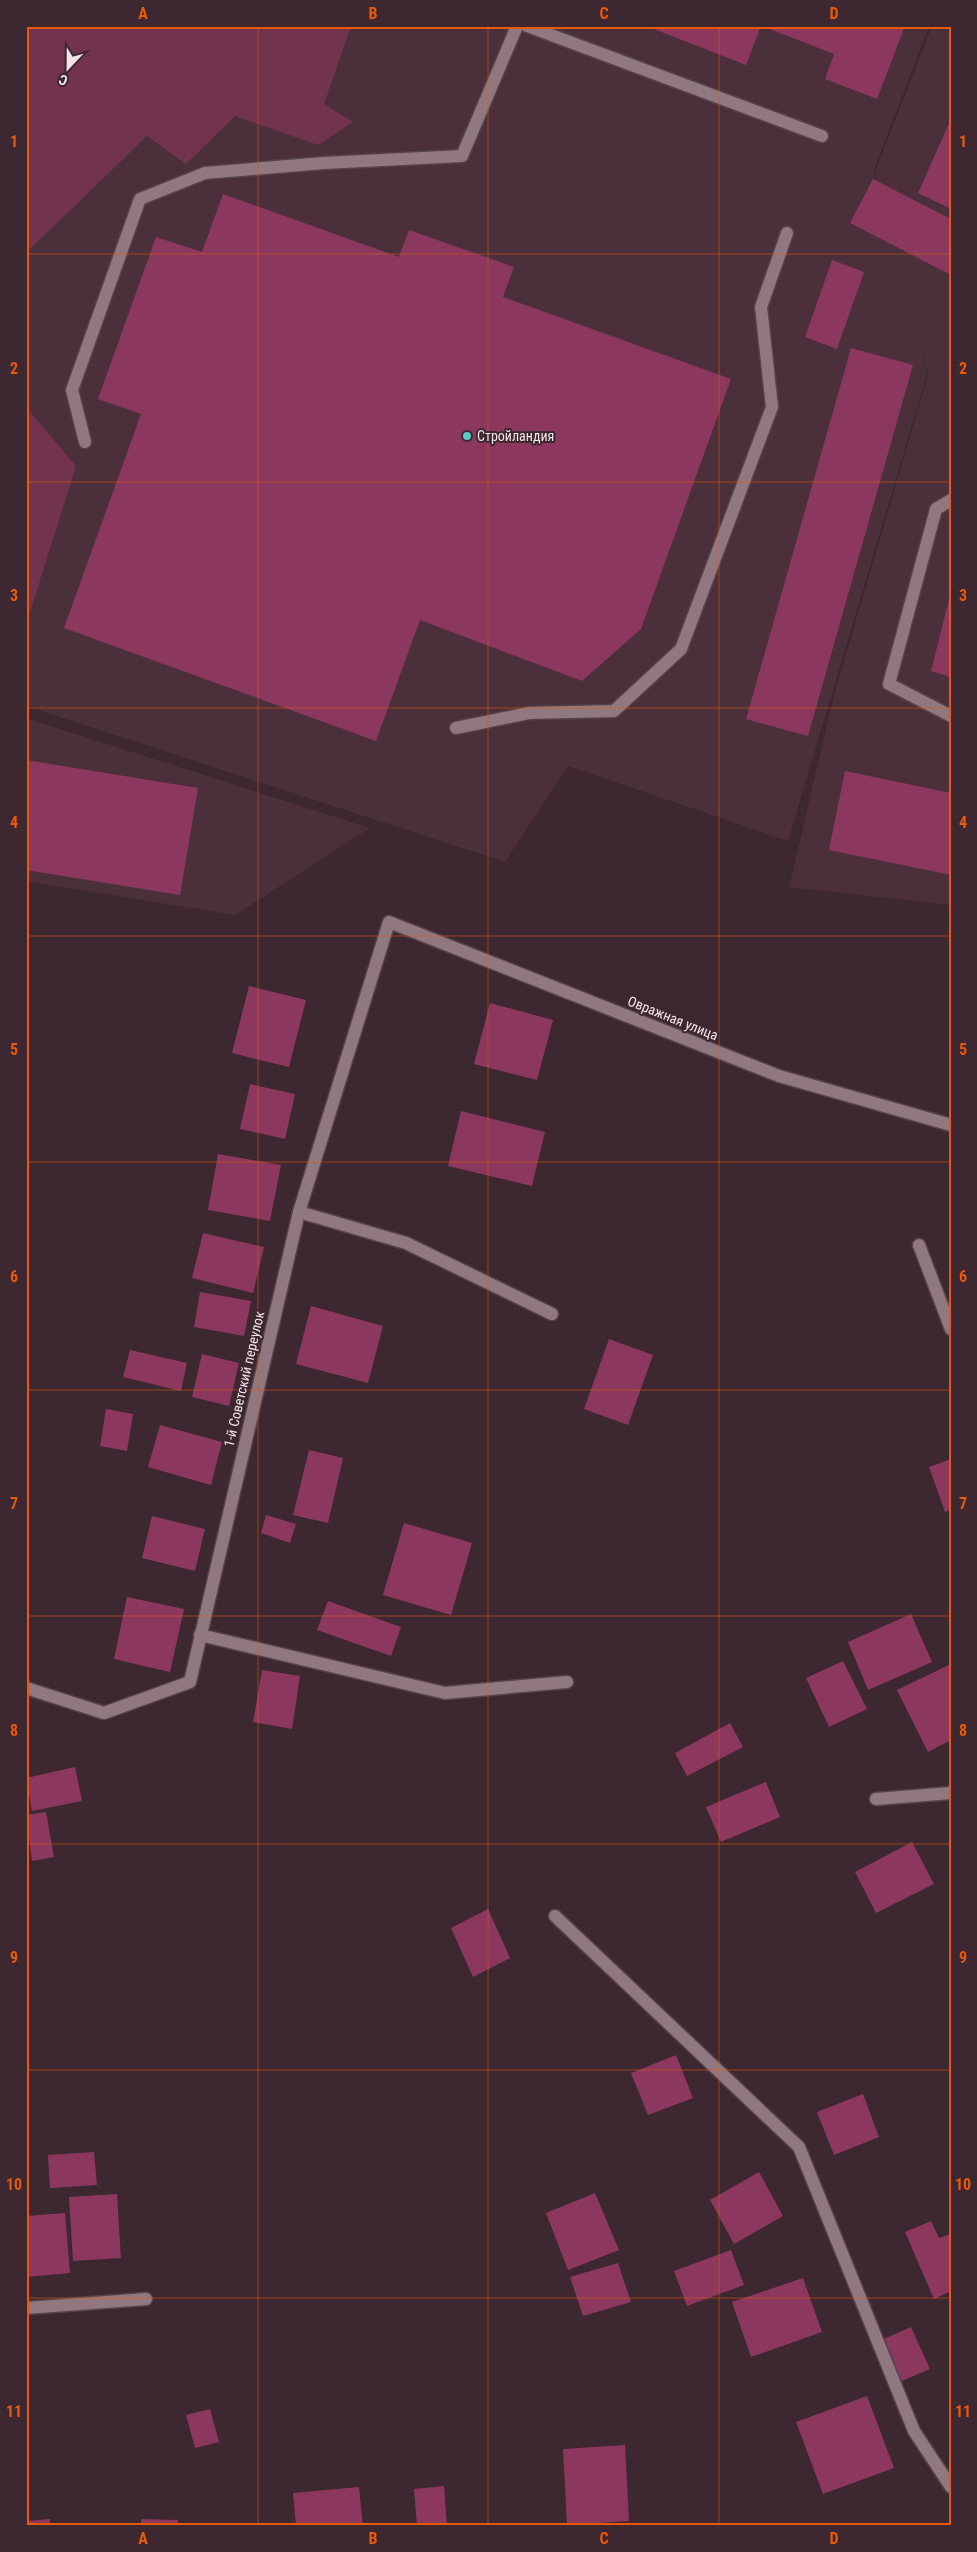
<svg xmlns="http://www.w3.org/2000/svg" width="977" height="2552" viewBox="0 0 977 2552" font-family="'Roboto Condensed',sans-serif">
  <style>
    .built { fill: #4b2f3b }
    .green { fill: #72334f }
    .building { fill: #8c385e }
    .lines { fill: none; stroke-linecap: round; stroke-linejoin: round }
    .lane-casing { stroke: #55434a; stroke-width: 15 }
    .street-casing { stroke: #55434a; stroke-width: 15 }
    .lane { stroke: #917780; stroke-width: 12 }
    .street { stroke: #917780; stroke-width: 12 }
    .grid { fill: none; stroke: #e8590c; stroke-width: 1; stroke-opacity: 0.55 }
    .poi-dot { fill: #56cec4; stroke: #3d2730; stroke-width: 2 }
    .labels { text-anchor: middle; stroke-width: 4; stroke-linejoin: round; paint-order: stroke }
    .poi-label { font-size: 14px; fill: #f3e4e9; stroke: #3d2730; text-anchor: start }
    .street-label { font-size: 14px; fill: #f3e4e9; stroke: #3d2730 }
    .neatline { fill: none; stroke: #e8590c; stroke-width: 2 }
    .grid-label { font-size: 16px; text-anchor: middle; font-weight: bold; fill: #e8590c }
  </style>
  <rect width="100%" height="100%" fill="#3d2730"/>
  <path class="built" d="M210,26H929L874,170L878,187L875,171L932,26H951V905L789,887L834,695L928,375L917,334L927,375L788,841L568,766L505,862L26,706V235Z
    M26,718L370,828L235,915L26,881Z"/>
  <path class="green" d="M26,26H351L324,104L353,122L318,145L235,116L186,164L147,136L26,253Z
    M26,407L76,466L26,625Z"/>
  <path class="building" d="M646,26H761L746,65Z
    M762,26H905L877,99L825,79L834,54Z
    M951,119V209L918,193Z
    M873,179L951,219V275L850,223Z
    M223,194L399,257L409,230L514,267L503,297L731,379L641,629L582,681L420,620L376,741L64,628L141,414L98,399L156,237L202,252Z
    M832,260L864,272L837,349L805,337Z
    M851,348L913,365L808,736L746,719Z
    M950,595H951V677L931,671Z
    M26,760L198,788L180,895L26,870Z
    M845,771L951,793V875L829,850Z
    M249,986L306,1000L289,1067L232,1053Z
    M490,1003L553,1020L537,1080L474,1064Z
    M250,1084L295,1094L285,1139L240,1129Z
    M461,1111L545,1132L532,1186L448,1166Z
    M218,1154L281,1165L270,1221L208,1210Z
    M203,1233L264,1247L253,1293L192,1278Z
    M200,1292L251,1301L244,1336L194,1327Z
    M311,1306L383,1326L368,1383L296,1364Z
    M609,1339L653,1355L628,1425L584,1409Z
    M130,1350L187,1363L181,1391L123,1377Z
    M202,1354L239,1363L229,1406L192,1397Z
    M106,1409L133,1414L127,1451L100,1446Z
    M160,1425L222,1442L211,1485L148,1467Z
    M309,1450L343,1458L328,1523L293,1515Z
    M951,1459V1510L945,1512L929,1467Z
    M266,1515L296,1524L290,1543L261,1533Z
    M152,1516L205,1529L195,1571L142,1558Z
    M404,1523L472,1543L451,1615L383,1595Z
    M127,1597L184,1609L170,1672L114,1659Z
    M328,1601L401,1627L391,1656L317,1630Z
    M911,1614L932,1662L868,1690L848,1642Z
    M843,1661L867,1709L829,1727L806,1678Z
    M951,1664V1740L928,1752L897,1690Z
    M262,1670L300,1676L292,1729L253,1722Z
    M730,1723L743,1747L687,1776L675,1753Z
    M75,1767L82,1801L32,1811L26,1778Z
    M766,1782L780,1817L721,1842L706,1807Z
    M46,1812L54,1857L32,1861L26,1815Z
    M912,1842L934,1884L876,1913L855,1872Z
    M488,1909L510,1958L473,1977L451,1928Z
    M676,2055L693,2098L648,2115L631,2073Z
    M863,2094L879,2137L834,2155L817,2112Z
    M94,2152L97,2185L50,2188L48,2155Z
    M759,2172L783,2216L734,2244L710,2200Z
    M595,2193L619,2250L568,2270L546,2213Z
    M117,2194L121,2258L73,2261L69,2197Z
    M65,2213L70,2273L26,2277V2216Z
    M931,2221L939,2238L951,2234V2291L934,2299L905,2232Z
    M731,2250L744,2285L687,2306L674,2271Z
    M618,2263L631,2302L583,2316L570,2277Z
    M803,2278L822,2332L751,2357L732,2302Z
    M911,2327L930,2369L897,2383L879,2341Z
    M867,2396L894,2468L823,2494L796,2422Z
    M210,2409L219,2442L195,2448L186,2415Z
    M625,2445L629,2521L567,2525L563,2449Z
    M444,2486L447,2526H417L414,2489Z
    M359,2487L363,2526H296L293,2493Z
    M50,2519V2526H26V2521Z
    M141,2519L178,2520V2526H141Z"/>
  <g class="lines">
    <defs>
      <path id="lane" d="M527,26L822,136
        M85,442L72,390L140,199L205,173L324,163L462,156L517,26
        M951,500L936,509L889,684L951,716
        M456,728L529,713L614,711L681,649L772,407L761,307L787,233
        M299,1212L406,1243L552,1314
        M200,1635L445,1693L567,1682
        M876,1799L951,1793
        M555,1916L799,2147L914,2431L951,2487"/>
      <path id="street" d="M919,1245L951,1329
        M26,1688L104,1713L190,1682L299,1212L389,922L779,1076L951,1125
        M26,2308L146,2299"/>
    </defs>
    <use href="#lane" class="lane-casing"/>
    <use href="#street" class="street-casing"/>
    <use href="#lane" class="lane"/>
    <use href="#street" class="street"/>
  </g>
  <path class="grid" d="M258,26V2526M488,26V2526M719,26V2526M26,254H951M26,482H951M26,708H951M26,936H951M26,1162H951M26,1390H951M26,1616H951M26,1844H951M26,2070H951M26,2298H951"/>
  <circle class="poi-dot" cx="467" cy="436" r="5"/>
  <g class="labels">
    <g class="poi-label">
      <text x="477" y="441">Стройландия</text>
    </g>
    <g class="street-label">
      <text transform="translate(673 1018) rotate(22)" y="5">Овражная улица</text>
      <text transform="translate(244 1379) rotate(-77)" y="5">1-й Советский переулок</text>
    </g>
  </g>
  <rect width="977" height="2552" fill="none" stroke="#3d2730" stroke-width="55"/>
  <g transform="translate(68 68) rotate(202)" stroke="#3d2730" stroke-width="4" paint-order="stroke">
  <path d="M0-4L9 19L0 12L-9 19Z" fill="#f3e4e9"/>
  <text y="-8" font-size="14" font-weight="bold" text-anchor="middle" fill="#f3e4e9">С</text>
  </g>
  <rect x="28" y="28" width="922" height="2496" class="neatline"/>
  <g class="grid-label">
    <text x="143" y="19">A</text>
    <text x="373" y="19">B</text>
    <text x="604" y="19">C</text>
    <text x="834" y="19">D</text>
    <text x="14" y="147">1</text>
    <text x="963" y="147">1</text>
    <text x="14" y="374">2</text>
    <text x="963" y="374">2</text>
    <text x="14" y="601">3</text>
    <text x="963" y="601">3</text>
    <text x="14" y="828">4</text>
    <text x="963" y="828">4</text>
    <text x="14" y="1055">5</text>
    <text x="963" y="1055">5</text>
    <text x="14" y="1282">6</text>
    <text x="963" y="1282">6</text>
    <text x="14" y="1509">7</text>
    <text x="963" y="1509">7</text>
    <text x="14" y="1736">8</text>
    <text x="963" y="1736">8</text>
    <text x="14" y="1963">9</text>
    <text x="963" y="1963">9</text>
    <text x="14" y="2190">10</text>
    <text x="963" y="2190">10</text>
    <text x="14" y="2417">11</text>
    <text x="963" y="2417">11</text>
    <text x="143" y="2544">A</text>
    <text x="373" y="2544">B</text>
    <text x="604" y="2544">C</text>
    <text x="834" y="2544">D</text>
  </g>
</svg>
